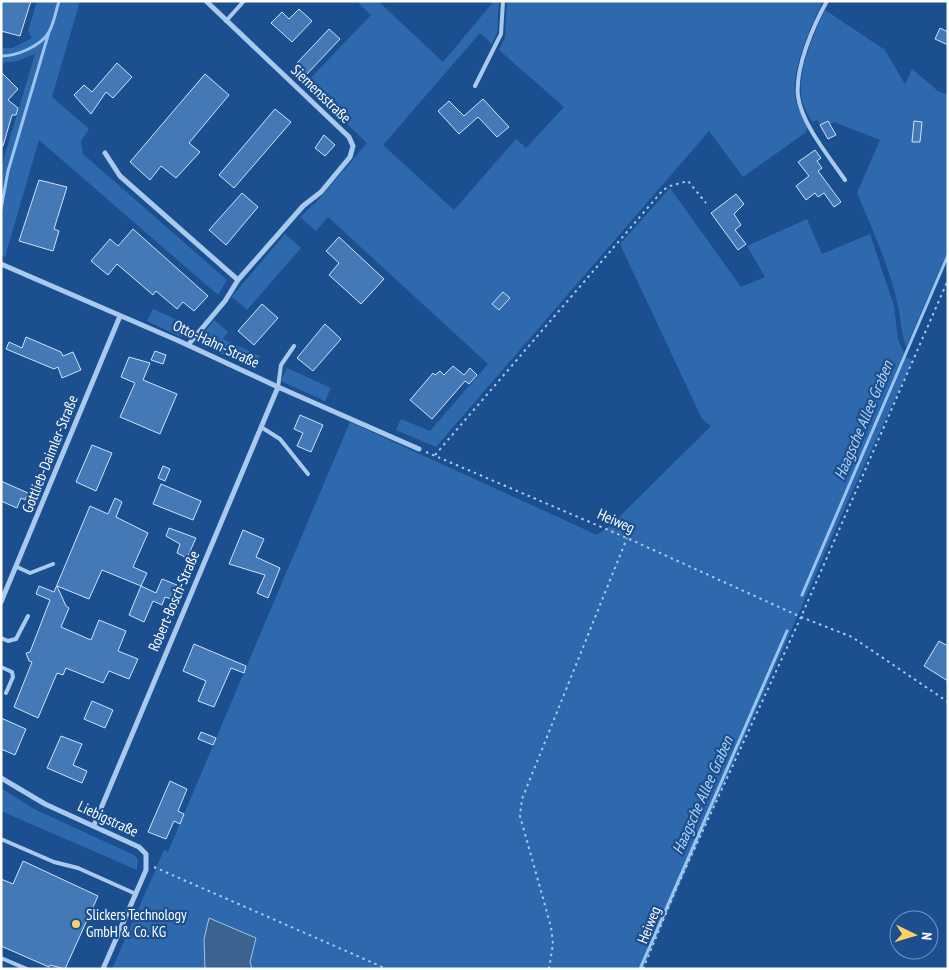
<svg xmlns="http://www.w3.org/2000/svg" width="949" height="970" viewBox="0 0 949 970" font-family="'PT Sans Narrow',sans-serif">
  <style>
    .green { fill: #2e69ad }
    .water { fill: #3c6290; stroke: #9cc4f0 }
    .lines { fill: none; stroke-linecap: round; stroke-linejoin: round }
    .stream { stroke: #9cc4f0; stroke-width: 3 }
    .building { fill: #4478b7; stroke: #cfe3fa }
    .path { stroke: #a9c9ee; stroke-width: 2; stroke-dasharray: 2.5 4; stroke-linecap: butt }
    .service { stroke: #a9c9ee; stroke-width: 4 }
    .minor { stroke: #a9c9ee; stroke-width: 5 }
    .poi-dot { fill: #ffd166; stroke: #1b4f8f; stroke-width: 2 }
    .labels { text-anchor: middle; stroke-width: 4.5; stroke-linejoin: round; paint-order: stroke }
    .street-label { font-size: 15px; fill: #fff; stroke: #1b4f8f }
    .poi-label { font-size: 15px; fill: #fff; stroke: #1b4f8f; text-anchor: start }
    .water-label { font-size: 16px; font-style: italic; fill: #b5d3f5; stroke: #1b4f8f }
  </style>
  <rect width="100%" height="100%" fill="#1b4f8f"/>
  <path class="green" d="M37,1H80L52,97L89,129L81,141L83,154L227,280L218,295L39,140L5,257L1,255V168L35,54L17,61L1,63V48H12L32,38L28,31Z
    M357,1H378L443,62L494,1H499L497,33L492,44L480,33L383,145L454,210L516,139L526,148L564,107L499,50L505,37L507,1H823C811,26 792,67 795,95C796,107 803,117 808,127L805,133L743,177L709,131L436,447L396,430L401,419L430,431L488,364L328,217L316,231L300,217L320,198L367,143L305,84L371,15Z
    M825,10L885,50L905,84L912,69L938,91L948,95V250L906,347C901,334 901,320 898,306C890,267 872,229 857,193L880,140L834,122L830,124L828,121L820,125L817,120L812,122C807,113 801,104 801,93C799,68 814,32 825,10Z
    M670,188L741,287L765,277L747,246L807,219L822,254L870,234L894,306L898,339L904,353L875,420L904,357L911,359V364L846,505L643,969H112L164,850L168,852L350,422L597,535L612,524L711,426L702,419L620,244Z
    M285,234L301,248L247,310L232,297L233,295Z
    M153,309L191,326L181,337L147,321Z
    M214,320L228,332L223,339L260,356L254,369L204,346L202,335Z
    M287,368L331,388L325,401L281,381Z
    M1,788L34,809L134,855L138,860L137,870L1,811Z"/>
  <path class="water" d="M209,918L256,938L250,962L252,969H205L204,939Z"/>
  <g class="lines">
    <path class="stream" d="M1,56C17,56 41,46 49,32C54,23 56,11 59,1
      M1,209L8,171L49,32
      M802,595L948,255
      M640,969L787,631"/>
  </g>
  <path class="building" d="M1,1H31L20,36L1,31Z
    M299,9L312,21L292,42L271,23L282,12L289,19Z
    M940,28L948,32V45L935,39Z
    M329,29L340,39L307,74L296,64Z
    M117,63L132,77L113,98L106,92L91,114L74,95L84,85L92,92Z
    M1,72L18,89L8,100L18,108L16,115H12L3,146H1Z
    M205,74L229,95L189,143L200,152L176,178L161,166L150,180L130,162Z
    M483,99L509,127L497,137L478,117L459,134L438,111L449,101L464,116Z
    M275,109L291,122L234,188L219,175Z
    M828,121L836,135L828,139L820,125Z
    M914,121L922,122L920,142H912Z
    M324,135L335,145L325,156L315,148Z
    M815,150L821,158L817,161L822,168L818,171L841,202L834,207L824,193L818,197L815,193L806,200L796,186L809,176L798,162Z
    M39,180L67,187L54,229L59,231L53,251L19,241Z
    M242,193L258,207L226,245L209,230Z
    M736,194L744,204L734,214L741,225L735,230L746,244L738,250L711,213Z
    M133,229L208,296L194,311L183,302L177,309L156,291L153,295L117,264L108,275L91,261L110,239L118,246Z
    M339,237L384,279L361,304L329,275L339,263L326,251Z
    M503,292L510,298L499,310L492,304Z
    M262,304L278,318L254,345L238,331Z
    M325,324L341,339L313,371L297,358Z
    M26,337L61,352L63,356L73,352L81,370L62,378L58,367L54,369L6,349L9,342L22,348Z
    M155,351L166,355L163,364L151,360Z
    M129,357L150,363L143,380L177,394L160,434L120,417L135,383L121,377Z
    M453,366L464,375L470,368L477,375L469,384L465,381L432,419L410,400L433,373L435,375L440,371L444,375Z
    M300,415L323,425L311,452L297,446L303,433L294,429Z
    M92,445L112,453L96,491L76,482Z
    M163,466L170,469L165,481L158,478Z
    M1,481L28,493L25,500L21,498L17,508L1,501Z
    M161,484L201,501L193,520L153,504Z
    M115,498L122,502L116,517L148,533L133,567L147,573L141,586L102,570L89,599L57,586L66,606L69,608L61,627L91,640L99,620L126,631L118,651L138,659L129,679L109,671L103,683L66,668L63,675L57,673L38,718L14,707L32,662L29,661L26,653L30,652L50,600L36,594L39,586L54,592L90,506L108,514Z
    M169,528L196,538L187,558L177,553L180,544L166,536Z
    M243,530L264,539L256,557L280,568L268,598L257,593L265,575L229,564Z
    M162,579L177,585L171,599L165,597L162,605L153,601L144,622L129,615L141,586L156,593Z
    M939,641L948,646V681L924,666Z
    M194,644L246,666L244,673L231,668L214,707L198,701L206,681L183,671Z
    M92,701L113,710L105,728L84,719Z
    M1,718L26,729L15,755L1,749Z
    M201,732L216,738L213,745L198,739Z
    M61,736L82,744L73,765L87,771L82,783L47,768Z
    M170,781L187,789L178,811L184,814L180,824L174,821L166,839L148,832Z
    M23,861L98,896L65,969L50,965L49,967L1,946V879L13,884Z"/>
  <g class="lines">
    <path class="path" d="M426,452L627,538L801,617L852,637L948,702
      M435,455L663,190L670,186L688,181L706,203
      M154,867L387,969
      M549,969L553,944L551,927L520,816L522,799L627,538
      M643,969L676,889L801,617L948,280"/>
    <path class="service" d="M827,1C813,26 795,68 798,96C801,123 830,158 845,180
      M226,21L244,1
      M475,86L501,34L503,1
      M278,387L281,365L294,346
      M261,427L280,439L308,474
      M17,567L30,573L53,564
      M1,638L8,641L16,639L28,616
      M1,667L12,672L13,677L6,693
      M1,839L54,862L78,868L136,894
      M1,958L27,969"/>
    <path class="minor" d="M105,153L120,176L238,280
      M1,264L179,341L278,387L419,449
      M188,345L225,301L238,280L303,206L321,192L350,157L353,146L349,137L206,1
      M1,602L120,316
      M1,778L45,804L139,847L146,854V870L103,969
      M94,825L278,387"/>
  </g>
  <circle class="poi-dot" cx="76" cy="924" r="5"/>
  <g class="labels">
    <g class="street-label">
      <text transform="translate(321 94) rotate(44)" y="5">Siemensstraße</text>
      <text transform="translate(216 344) rotate(25)" y="5">Otto-Hahn-Straße</text>
      <text transform="translate(50 454) rotate(-68)" y="5">Gottlieb-Daimler-Straße</text>
      <text transform="translate(616 521) rotate(24)" y="5">Heiweg</text>
      <text transform="translate(174 601) rotate(-67)" y="5">Robert-Bosch-Straße</text>
      <text transform="translate(108 819) rotate(25)" y="5">Liebigstraße</text>
      <text transform="translate(649 925) rotate(-68)" y="5">Heiweg</text>
    </g>
    <g class="poi-label">
      <text x="86" y="920">Slickers Technology<tspan x="86" dy="17">GmbH &amp; Co. KG</tspan></text>
    </g>
    <g class="water-label">
      <text transform="translate(863 420) rotate(-67)" y="6">Haagsche Allee Graben</text>
      <text transform="translate(702 795) rotate(-66)" y="6">Haagsche Allee Graben</text>
    </g>
  </g>
  <rect width="949" height="970" fill="none" stroke="#ffffff" stroke-width="5"/>
  <g transform="translate(914 935) rotate(95)"><circle r="24" fill="#1b4f8f" stroke="#7695bc"/>
  <path d="M0-4L9 19L0 12L-9 19Z" fill="#ffd166"/>
  <text y="-8" font-size="14" font-weight="bold" text-anchor="middle" fill="#ffffff">N</text>
  </g>
</svg>
